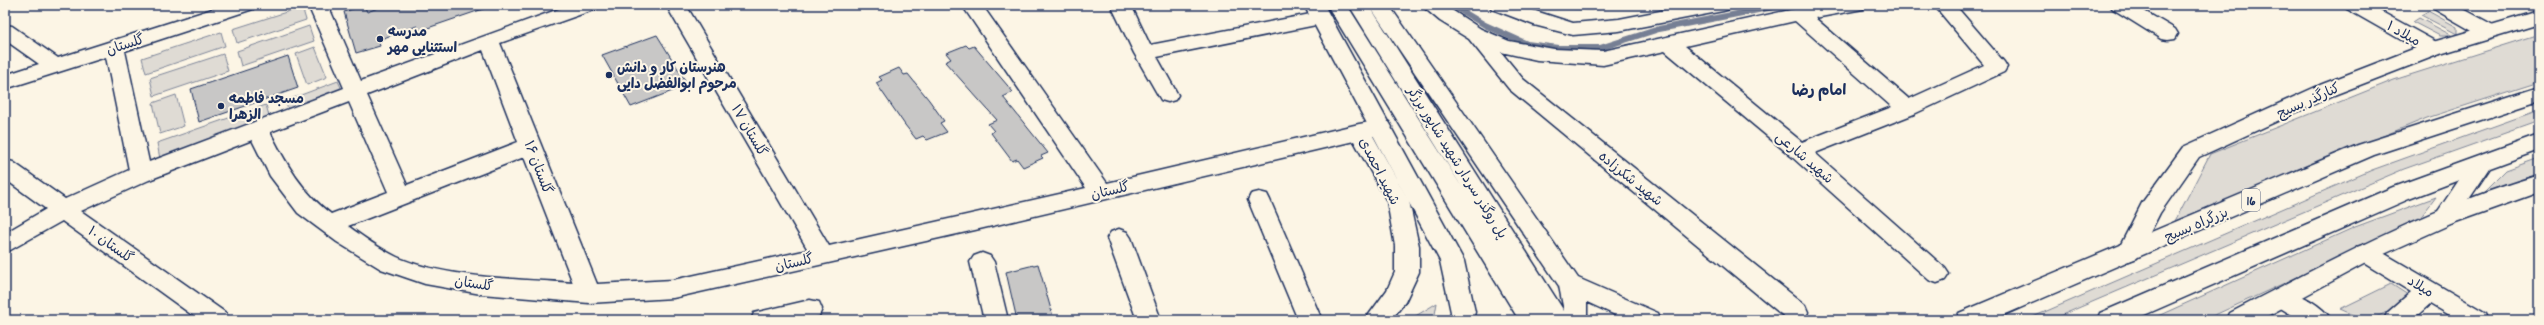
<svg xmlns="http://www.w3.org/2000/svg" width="2544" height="325" viewBox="0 0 2544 325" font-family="Dekko,'Playpen Sans Arabic',sans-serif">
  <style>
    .green { fill: #dfdbd4; stroke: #7d8599 }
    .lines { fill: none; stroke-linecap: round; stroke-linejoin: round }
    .stream { stroke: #767f94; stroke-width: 6 }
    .building { fill: #c8c7c6; stroke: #1b2f5e }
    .minor-casing { stroke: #1b2f5e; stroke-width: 3 }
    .major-casing { stroke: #1b2f5e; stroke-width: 3 }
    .highway-casing { stroke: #1b2f5e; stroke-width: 3 }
    .minor { fill: #fcf5e5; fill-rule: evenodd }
    .major { fill: #fcf5e5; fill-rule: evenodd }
    .highway { fill: #fcf5e5; fill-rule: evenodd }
    .poi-dot { fill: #1b2f5e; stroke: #fcf5e5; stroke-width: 1.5 }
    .labels { text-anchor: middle; stroke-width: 4; stroke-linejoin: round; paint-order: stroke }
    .shield { fill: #fcf5e5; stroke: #5e6a86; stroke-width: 1 }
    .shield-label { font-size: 13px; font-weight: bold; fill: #1b2f5e }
    .poi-label { font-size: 14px; font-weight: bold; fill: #1b2f5e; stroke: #fcf5e5; text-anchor: start }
    .street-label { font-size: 14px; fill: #1b2f5e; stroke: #fcf5e5 }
    .neighbourhood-label { font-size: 15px; font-weight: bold; fill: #1b2f5e; stroke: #fcf5e5 }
  </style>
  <rect width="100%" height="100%" fill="#fcf5e5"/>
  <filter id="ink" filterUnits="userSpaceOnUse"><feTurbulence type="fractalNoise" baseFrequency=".025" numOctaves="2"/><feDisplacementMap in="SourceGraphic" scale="8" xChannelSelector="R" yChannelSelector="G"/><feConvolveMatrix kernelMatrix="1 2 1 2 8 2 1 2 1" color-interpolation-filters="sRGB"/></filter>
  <g filter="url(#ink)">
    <path class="green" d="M1547,5H1623L1591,10L1553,8Z
      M302,7L306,20L237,43L233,29Z
      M2428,11L2457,27V34L2421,15Z
      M2419,18L2453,36H2440L2413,22Z
      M309,26L314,41L241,66L237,51Z
      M221,32L225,46L146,73L142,58Z
      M2539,34V82L2427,118L2175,221L2210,154L2394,80Z
      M315,47L327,77L307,85L296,54Z
      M223,54L228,71L154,96L150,78Z
      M338,81L344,94L290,114L285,101Z
      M176,95L184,126L160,134L153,103Z
      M266,105L270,119L160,159L157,143Z
      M2539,110V121L2404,169L2050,320H2026L2372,170Z
      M2539,158V176L2476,200L2506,170Z
      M2436,197L2417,222L2204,320H2149L2355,227Z
      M2391,284L2408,295C2380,318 2374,325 2340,309Z
      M1437,303L1434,320H1409Z"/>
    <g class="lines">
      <path class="stream" d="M1452,5L1485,25L1527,44L1558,48H1600L1659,29L1784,5"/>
    </g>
    <path class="building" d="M364,5L367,12L386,5H486V8L419,31L417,26L378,40L380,46L356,53L344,12Z
      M657,35L688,85L631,107L602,55Z
      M966,45L969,48L974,46L1013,92L1003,97L1048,153L1041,156L1043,158L1023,167L1017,159L1012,161L991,133L994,131L988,124L997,120L945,62L951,59L946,53Z
      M288,56L298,88L199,122L191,89Z
      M899,68L904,75L908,74L929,100L944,121L940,123L947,132L927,140L923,136L916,139L905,125L876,83L882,80L879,77Z
      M1038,264L1054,320H1017L1006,272Z"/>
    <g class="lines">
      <defs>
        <path id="minor" d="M225,5H256L253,9L125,51L149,162L344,88L308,5H328L361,81L570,5H599L596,9L500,43L597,284L673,280L808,250L666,5H686L829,246L1086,188L962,5H982L1107,183L1359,124L1381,120L1389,122L1392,127L1389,132L1373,136L1409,201L1419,246V272L1405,302L1391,320H1365L1387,290L1395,272V246L1387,201L1354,141L975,230L673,298L589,303L481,294L425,284L381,269L337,242L298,213L270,176L252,140L149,180L81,211L226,313L229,320H199L62,221L5,253V233L46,209L5,179V160L13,162L65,199L129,170L106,57L5,89V75L39,64L5,40V25L12,26L58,58ZM483,50L518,142L407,185L367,95ZM349,102L388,192L331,214C303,193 286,164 270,132ZM524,157L573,283C522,279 443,278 397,257C380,249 363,237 348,226Z
          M1111,5H1131L1150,45L1321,12L1328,14L1331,18L1328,22L1321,24L1157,57L1178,95L1175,100L1168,102L1161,100L1158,95L1134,53Z
          M1421,5H1444L1481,29L1509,41L1554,49L1603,51L1799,8L1817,5H1866L1863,9L1815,18L1909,99L1984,65L1934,5H1955L2004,62L2007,67L2004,72L1914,114L1815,153L1945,268L1949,274L1945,280L1937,283L1929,280L1791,156L1665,51L1603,65L1537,60L1501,52L1523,79L1805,305L1808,312L1805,319H1787L1509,89L1469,39L1440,21ZM1795,21L1892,107L1802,142L1685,46Z
          M1489,5H1517L1573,23L1619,19L1691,5H1733L1730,9L1723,11L1619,31L1573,35L1534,25L1492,9Z
          M2110,5H2134L2175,29L2178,34L2175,39L2168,40L2161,39L2113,9Z
          M2344,5H2369L2440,44L2443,49L2440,54L2433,56L2426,54L2347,9Z
          M2431,5H2456L2495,26L2498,31L2495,36L2488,37L2481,36L2434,9Z
          M1259,192L1267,194L1270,200L1322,320H1298L1248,200L1251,194Z
          M1119,229L1127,232L1131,238L1161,320H1137L1107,238L1111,232Z
          M2365,244L2373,247L2486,313L2489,320H2457L2430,304L2412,320H2384L2387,313L2411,292L2357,259L2353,253L2357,247Z
          M982,253L990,256L994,262L1008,320H984L970,262L974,256Z
          M2283,288C2298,293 2324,306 2331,320H2300L2274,304L2271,297L2274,290Z
          M810,300L819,302L822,309L819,316L804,320H751L754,313Z"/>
        <path id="major" d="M1304,5H1324L1464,261L1475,312L1473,320H1449L1451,312L1440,261Z
          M1327,5H1347L1463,189L1349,5H1369L1564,311L1559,286L1369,5H1389L1578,278L1658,313L1661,320H1626L1587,302V320H1519Z
          M2539,11V24L2440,54L2334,95L2199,157L2160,213L2137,258L2129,261L2121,258L2117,252L2142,203L2183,147L2320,85L2426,44Z
          M2539,175V192L2453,223L2373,259L2260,320H2227L2230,313C2330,261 2430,207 2539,175Z"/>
        <path id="highway" d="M2539,87V101L2374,155L1992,320H1956L1959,313L2358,145Z
          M2539,134V150L2490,168L2453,223L2445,225L2437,223L2434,217L2459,180L2409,199L2133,320H2097L2100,313L2393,187Z"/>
      </defs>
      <use href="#minor" class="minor-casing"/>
      <use href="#major" class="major-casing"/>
      <use href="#highway" class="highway-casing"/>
      <use href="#minor" class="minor"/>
      <use href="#major" class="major"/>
      <use href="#highway" class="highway"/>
    </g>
  </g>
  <g class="poi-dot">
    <circle cx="380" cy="39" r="4"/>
    <circle cx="609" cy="75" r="4"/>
    <circle cx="221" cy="106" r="4"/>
  </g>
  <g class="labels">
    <rect class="shield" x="2242" y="189" width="18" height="22" rx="3"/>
    <g class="shield-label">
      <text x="2251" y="205">16</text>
    </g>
    <g class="poi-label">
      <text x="388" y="36">مدرسه<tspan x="388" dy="16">استثنایی مهر</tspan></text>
      <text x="617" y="72">هنرستان کار و دانش<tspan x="617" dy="16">مرحوم ابوالفضل دایی</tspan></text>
      <text x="229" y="103">مسجد فاطمه<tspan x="229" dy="16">الزهرا</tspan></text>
    </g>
    <g class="street-label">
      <text transform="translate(2404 33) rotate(29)" y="5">میلاد ۱</text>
      <text transform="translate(125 44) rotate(-18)" y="5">گلستان</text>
      <text transform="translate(2308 100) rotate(-24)" y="5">کنارگذر بسیج</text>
      <text transform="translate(750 130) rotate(60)" y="5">گلستان ۱۷</text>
      <text transform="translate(1805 157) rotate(41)" y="5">شهید شارعی</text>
      <text transform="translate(1458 162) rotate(58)" y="5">پل روگذر سردار شهید شاپور برزگر</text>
      <text transform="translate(539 167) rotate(69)" y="5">گلستان ۱۶</text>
      <text transform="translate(1380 171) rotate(63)" y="5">شهید احمدی</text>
      <text transform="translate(1631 178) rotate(39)" y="5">شهید شکرزاده</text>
      <text transform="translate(1110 190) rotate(-13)" y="5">گلستان</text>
      <text transform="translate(2196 224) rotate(-23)" y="5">بزرگراه بسیج</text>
      <text transform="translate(111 244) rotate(36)" y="5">گلستان ۱۰</text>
      <text transform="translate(794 262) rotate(-13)" y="5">گلستان</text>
      <text transform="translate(474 283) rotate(9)" y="5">گلستان</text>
      <text transform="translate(2421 286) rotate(31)" y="5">میلاد</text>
    </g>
    <g class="neighbourhood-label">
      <text x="1819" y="95">امام رضا</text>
    </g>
  </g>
  <rect width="2544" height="325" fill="none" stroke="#fcf5e5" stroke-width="20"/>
  <rect x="10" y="10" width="2524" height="305" fill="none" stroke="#1b2f5e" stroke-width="1.5" filter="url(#ink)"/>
</svg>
